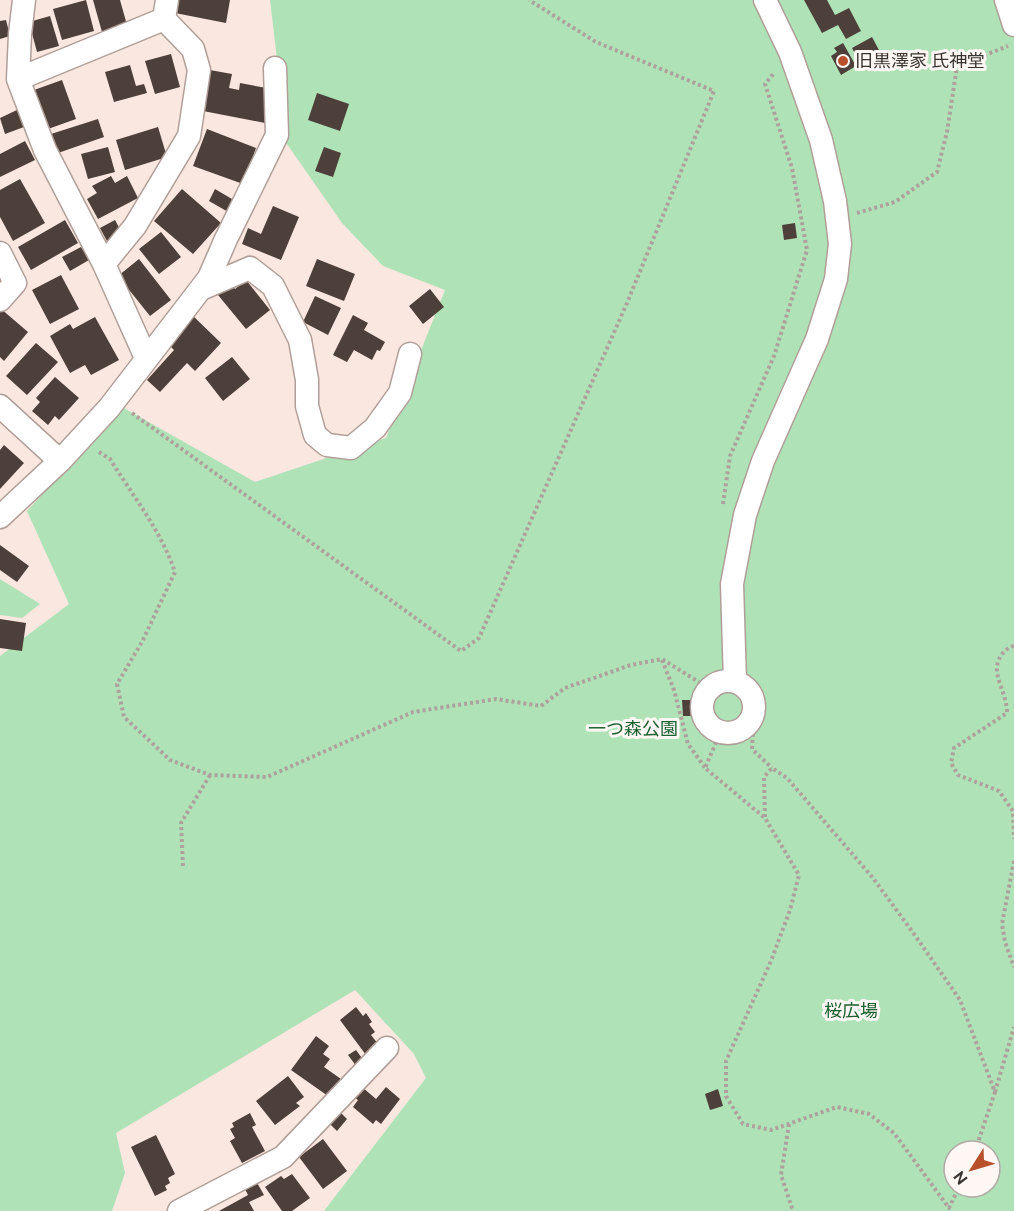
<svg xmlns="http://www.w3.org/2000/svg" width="1014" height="1211" viewBox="0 0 1014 1211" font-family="Ubuntu,'Noto Sans JP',sans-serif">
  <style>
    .green { fill: #afe3b7; fill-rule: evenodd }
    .building { fill: #4d3f39 }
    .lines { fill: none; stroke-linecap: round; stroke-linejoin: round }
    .minor-casing { stroke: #b09f98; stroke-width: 25 }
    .path { stroke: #aea09b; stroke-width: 4; stroke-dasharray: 3 3; stroke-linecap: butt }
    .minor { stroke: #fff; stroke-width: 22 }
    .poi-dot { fill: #b8502b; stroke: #fef7f4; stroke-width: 2 }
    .labels { text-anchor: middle; stroke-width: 6; stroke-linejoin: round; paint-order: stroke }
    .poi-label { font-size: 18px; fill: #3a3431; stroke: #fef7f4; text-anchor: start }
    .park-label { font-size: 18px; fill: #1b602f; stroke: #fef7f4 }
  </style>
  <rect width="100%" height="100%" fill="#f9e7e0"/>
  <path class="green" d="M270,0H1014V1211H324L426,1078L414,1054L355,990L116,1133L125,1173L112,1211H0V656L69,604L27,511L122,407L255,482L386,438L445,290L383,266L342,223L287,144ZM954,1151H990V1187H954Z
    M0,579L40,604L22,618L0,615Z"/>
  <path class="building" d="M86,0L94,31L62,40L53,9Z
    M93,0H120L127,25L102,32Z
    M177,0H230L226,23L175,13Z
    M804,0H827L835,15L849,8L861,31L846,39L838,25L822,33Z
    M50,16L59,46L37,52L29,22Z
    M6,20L10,36L0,39V21Z
    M872,37L880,52L860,63L852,48Z
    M843,43L856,66L841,75L831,56L837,52L834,48Z
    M171,54L180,87L155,94L145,61Z
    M130,65L136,86L144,84L147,93L114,102L105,72Z
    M210,70L232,74L229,88L239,90L240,83L272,89L265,123L203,111Z
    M62,80L76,119L48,129L34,90Z
    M317,93L349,104L340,131L308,120Z
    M17,110L24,127L5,134L0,118Z
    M98,119L104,137L58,153L51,134Z
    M158,127L167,157L125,170L116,140Z
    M207,129L256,148L243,184L193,166Z
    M25,141L35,160L0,177V154Z
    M108,147L115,172L88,179L81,154Z
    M324,147L341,153L333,177L315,171Z
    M111,176L115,183L127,176L138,198L98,219L87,199L97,193L92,186Z
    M20,179L45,223L13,241L0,217V190Z
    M182,189L221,223L193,254L154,221Z
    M215,189L237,202L230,213L209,201Z
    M273,206L299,217L281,260L242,244L248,228L261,234Z
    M65,220L78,243L31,270L18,247Z
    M115,220L123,235L108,243L100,228Z
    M795,223L797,238L784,240L782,225Z
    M161,232L181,257L159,274L139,249Z
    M81,247L89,260L70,271L62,257Z
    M139,259L171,300L150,316L118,276Z
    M317,259L355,274L344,301L306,286Z
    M61,275L79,309L50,324L32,290Z
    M246,280L270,310L246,329L218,295L231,284L235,289Z
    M430,289L444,307L423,324L409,306Z
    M315,296L341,308L328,335L303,322Z
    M0,308L28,332L4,361L0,357Z
    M191,314L221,343L195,371L187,363L160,392L147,380L174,350L166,342Z
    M353,315L368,323L364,330L385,342L380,351L377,350L372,360L354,350L347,362L333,355Z
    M95,317L119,360L91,375L85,365L70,373L50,336L70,324L73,329Z
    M36,343L58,362L27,395L6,376Z
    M232,357L250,379L223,401L205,378Z
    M55,377L79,398L59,420L55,416L48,425L32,411L40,402L36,398Z
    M4,445L24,463L0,489V450Z
    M0,545L29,566L17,582L0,570Z
    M0,619L26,623L22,651L0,648Z
    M682,700H697V716H683Z
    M356,1007L363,1016L366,1013L372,1022L369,1024L375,1032L371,1035L379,1045L366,1055L340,1020Z
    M316,1036L329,1046L323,1054L330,1059L324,1067L341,1079L328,1096L291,1070Z
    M356,1050L364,1061L357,1067L348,1055Z
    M288,1076L304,1097L296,1103L300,1106L275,1125L256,1101Z
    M362,1087L376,1099L386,1087L400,1099L381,1124L376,1120L373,1124L353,1107L358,1100L354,1097Z
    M718,1089L723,1106L710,1110L705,1094Z
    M339,1111L347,1119L337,1131L328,1122Z
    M250,1113L256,1125L252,1127L265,1151L242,1163L230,1141L235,1138L230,1129L234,1127L232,1123Z
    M156,1135L175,1174L168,1178L170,1183L165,1186L167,1190L155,1196L131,1147Z
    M323,1139L347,1171L323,1189L299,1157Z
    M292,1174L310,1198L292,1211H282L265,1187L281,1176L284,1179Z
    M256,1181L264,1195L249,1202L254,1211H219L248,1195L244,1187Z"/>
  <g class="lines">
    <defs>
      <path id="minor" d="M24,0L20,34L18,79L45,150L104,264L146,358
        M1006,0L1014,25
        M18,79L164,19
        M0,253L15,283L0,300
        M104,264L135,226L189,136L199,70L193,49L164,19L167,0
        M201,289L250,268L273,286L300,340L307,380V406L315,435L327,445L351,448L375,428L400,393L410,354
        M0,406L60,461
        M0,517L60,461L109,408L209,278L226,239L277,135L275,68
        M702 707a26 26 0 1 1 52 0a26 26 0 1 1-52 0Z
        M735,682L732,584L745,515L763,461L817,339L836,279L840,244L835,201L821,140L790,52L765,0
        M179,1211L283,1157L387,1048"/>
    </defs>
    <use href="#minor" class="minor-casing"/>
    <path class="path" d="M857,213L895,202L937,172L947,132L957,66L1008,46
      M132,413L461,651L479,638L627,303L714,91L596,42L529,0
      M99,452L110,459C133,496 161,531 175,572L142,642L117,684L124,717L170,760L210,775L267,777L413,712L496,699L541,706L565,688L631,665L662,659L710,689
      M723,504L730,456L774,356L807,250L792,168L765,84L774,73
      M1014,646C1005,648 997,658 997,668C996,680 1007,696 1007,713L954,748L951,763L958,775L999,791L1013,811L1014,839
      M662,660L674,690L688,744L706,769
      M754,710L752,749L772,768
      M721,731L705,768L765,818L799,875L790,910L771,961L726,1061V1096L743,1124L771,1130L837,1107L869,1114L894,1133L949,1208L959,1187
      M765,817L764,777L772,768L787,778L873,878L914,934L960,1000L995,1092L975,1151
      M1014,861L1002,924L1005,942L1014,967
      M183,866L181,823L210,775
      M995,1092L1014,1027
      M789,1124L781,1175L793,1211"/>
    <use href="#minor" class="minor"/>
  </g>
  <circle class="poi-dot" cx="843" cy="61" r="6"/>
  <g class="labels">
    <g class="poi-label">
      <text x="855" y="67">旧黒澤家 氏神堂</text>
    </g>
    <g class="park-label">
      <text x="633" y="735">一つ森公園</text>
      <text x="851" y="1017">桜広場</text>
    </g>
  </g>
  <g transform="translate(972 1169) rotate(233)"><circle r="28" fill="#fef7f4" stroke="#b0a9a6" stroke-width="1.5"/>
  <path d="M0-4.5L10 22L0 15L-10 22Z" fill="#b8502b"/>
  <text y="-9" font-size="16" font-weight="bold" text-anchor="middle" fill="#3a3431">N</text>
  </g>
</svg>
